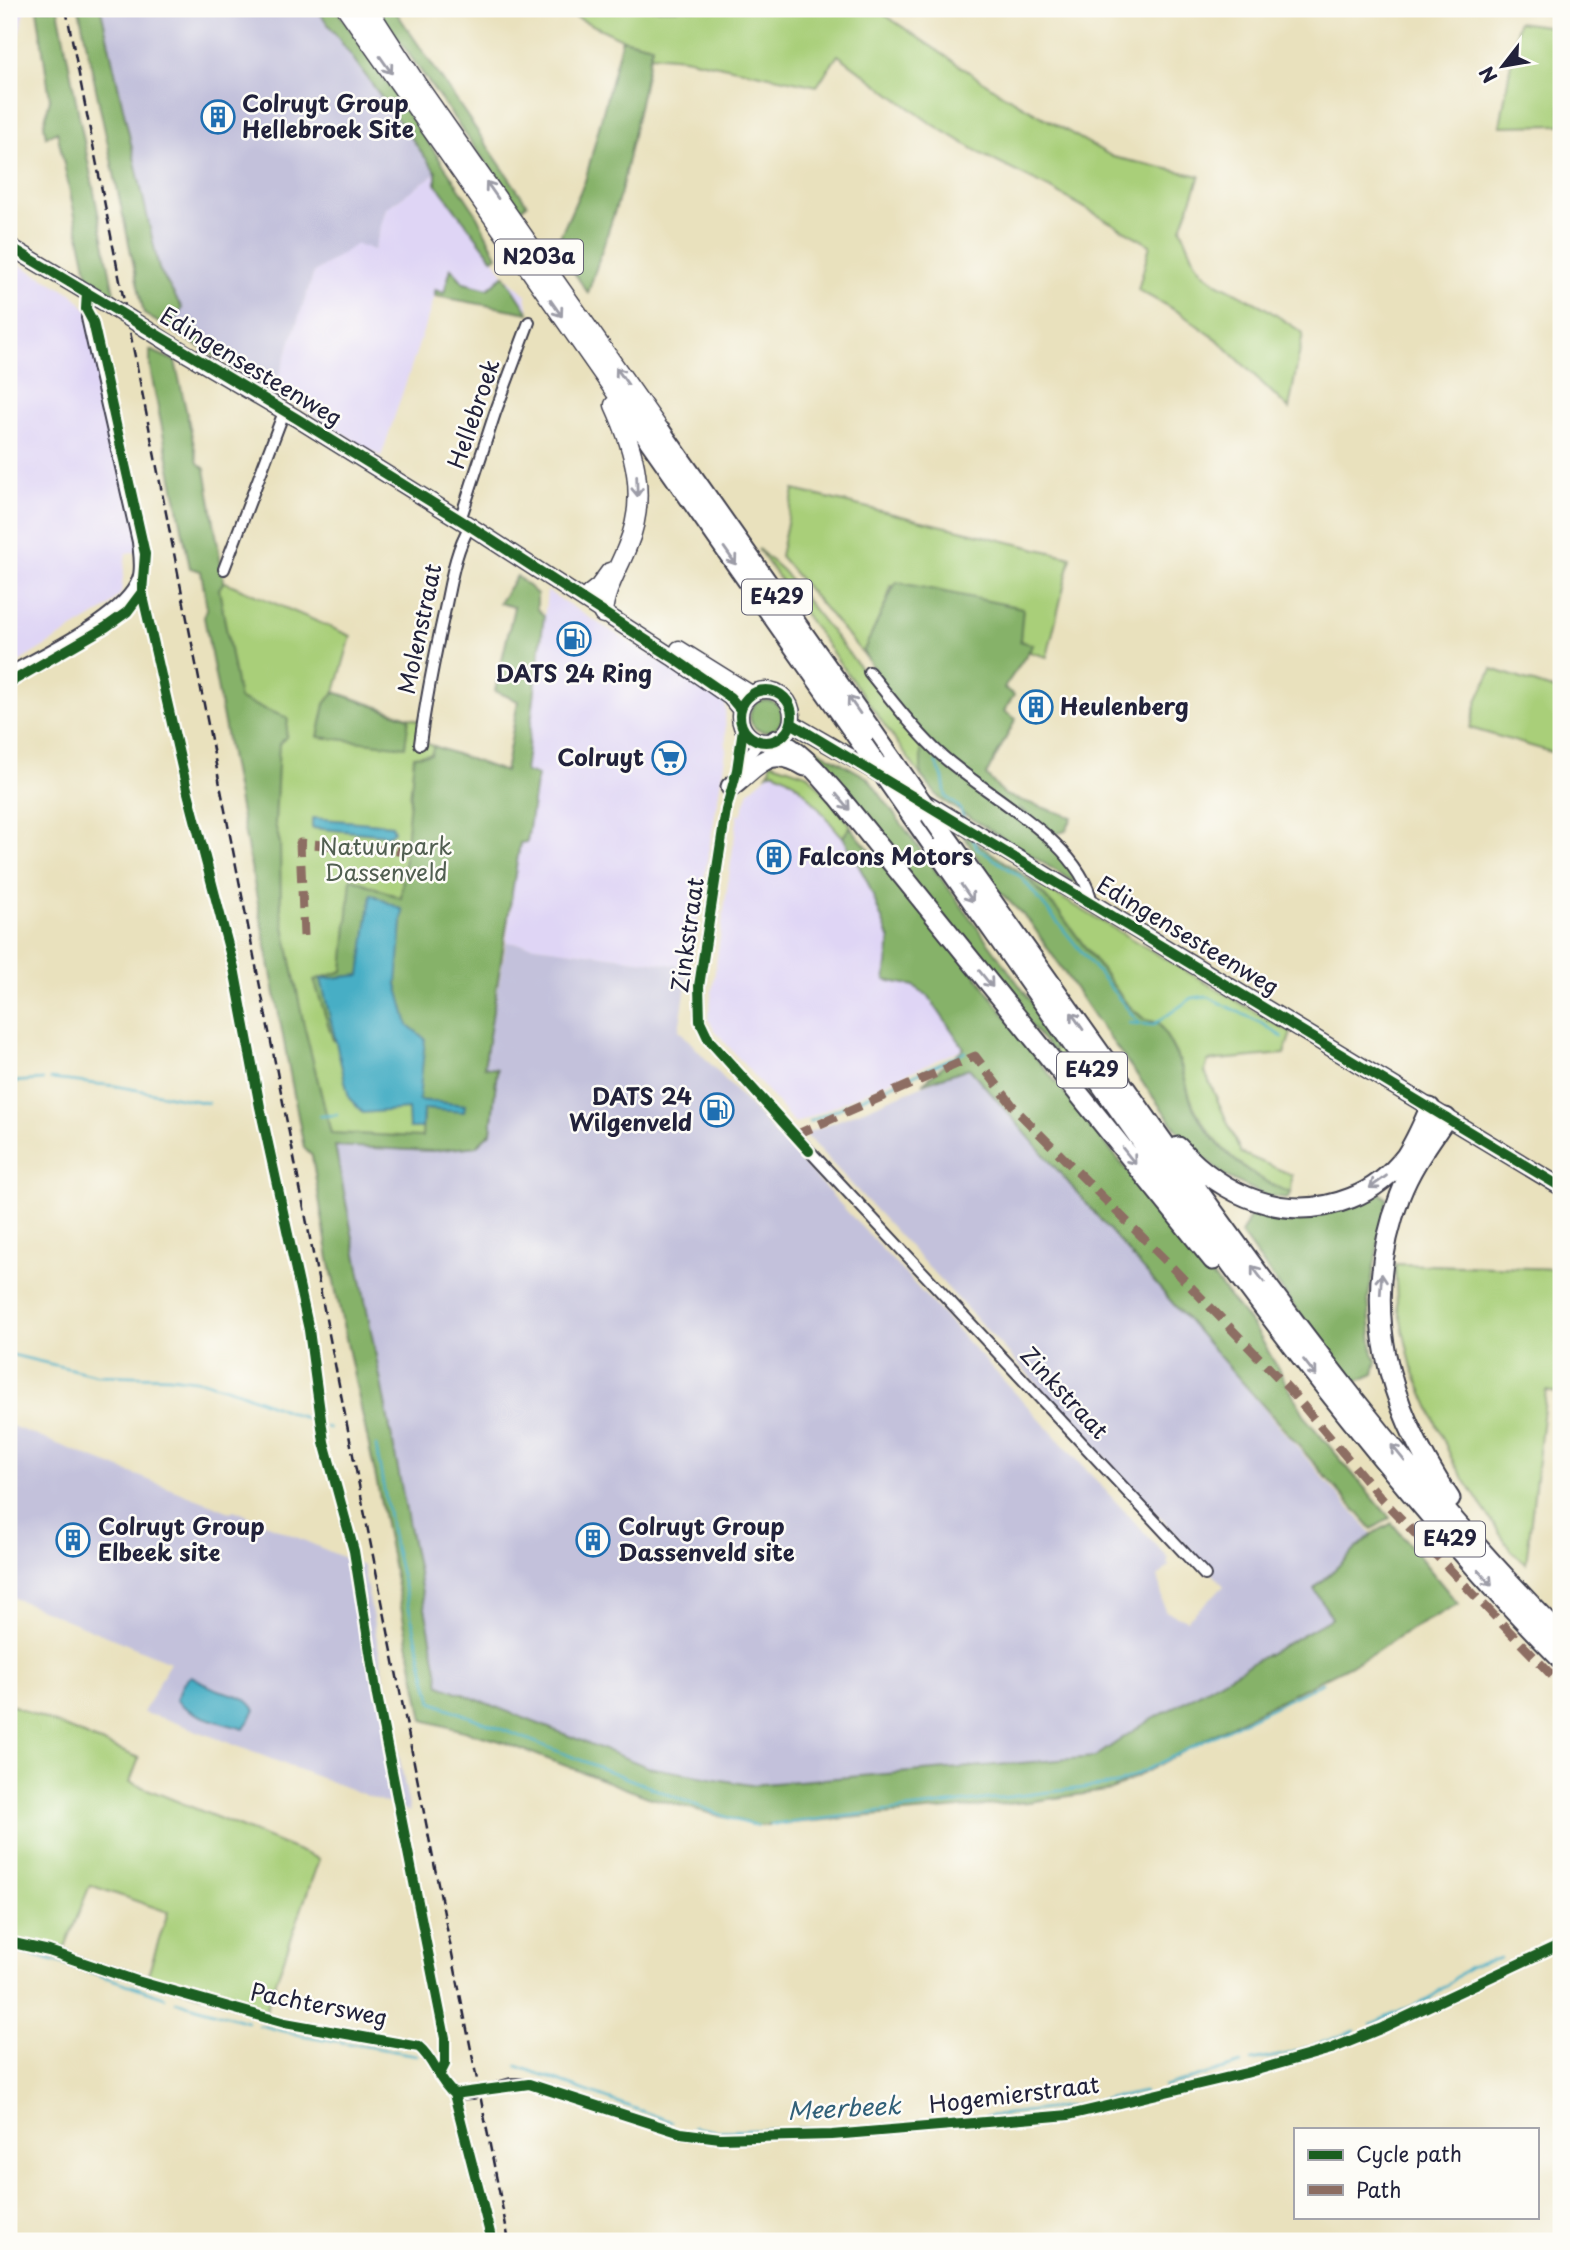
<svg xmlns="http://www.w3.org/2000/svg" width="1570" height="2250" viewBox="0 0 1570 2250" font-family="'Playpen Sans',sans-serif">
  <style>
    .built { fill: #dfd5f5 }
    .industrial { fill: #c3c1db }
    .green { fill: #a9cf79; stroke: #66785a; stroke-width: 2 }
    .forest { fill: #86b269; stroke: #546a52; stroke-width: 2 }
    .water { fill: #46aec5; stroke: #346880; stroke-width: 2 }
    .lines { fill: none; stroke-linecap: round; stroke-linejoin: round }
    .stream { stroke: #46aec5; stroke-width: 2.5 }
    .minor-tunnel { stroke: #c1bba3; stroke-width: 10; stroke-dasharray: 10 5; stroke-linecap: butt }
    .minor-casing { stroke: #403f4e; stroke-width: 14 }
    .primary-casing { stroke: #403f4e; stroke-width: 19 }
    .trunk-casing { stroke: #403f4e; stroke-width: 21 }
    .motorway-casing { stroke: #403f4e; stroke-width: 23 }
    .minor { stroke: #fff; stroke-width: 10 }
    .primary { stroke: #fff; stroke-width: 16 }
    .trunk { stroke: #fff; stroke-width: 18 }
    .motorway { stroke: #fff; stroke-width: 19 }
    .rail { stroke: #22223b; stroke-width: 2.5; stroke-dasharray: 10 5; stroke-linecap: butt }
    .primary-bridge-casing { stroke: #403f4e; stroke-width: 19; stroke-linecap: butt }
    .motorway-bridge-casing { stroke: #403f4e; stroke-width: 23; stroke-linecap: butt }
    .primary-bridge { stroke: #fff; stroke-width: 16 }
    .motorway-bridge { stroke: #fff; stroke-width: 19 }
    .quiet { stroke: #8d6e63; stroke-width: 9; stroke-dasharray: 18 9; stroke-linecap: butt }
    .cycleway-casing { stroke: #fdfcf7; stroke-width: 15 }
    .cycleway { stroke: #1b5e20; stroke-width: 10 }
    .oneway { stroke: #9c9ca7 }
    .labels { text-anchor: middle; stroke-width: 5; stroke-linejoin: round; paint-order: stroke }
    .shield { fill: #fdfcf7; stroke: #646373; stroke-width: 2 }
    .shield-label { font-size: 21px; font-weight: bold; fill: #22223b }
    .poi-label { font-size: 23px; font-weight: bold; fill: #22223b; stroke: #fdfcf7; text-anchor: start }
    .street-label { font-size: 23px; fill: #22223b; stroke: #fdfcf7 }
    .park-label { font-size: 23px; fill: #515f51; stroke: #fdfcf7 }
    .water-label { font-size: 24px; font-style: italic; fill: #326179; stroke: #fdfcf7 }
  </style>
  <rect width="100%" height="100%" fill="#fdfcf7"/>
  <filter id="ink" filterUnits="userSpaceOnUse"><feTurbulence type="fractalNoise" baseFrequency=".0143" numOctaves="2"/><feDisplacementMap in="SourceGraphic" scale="14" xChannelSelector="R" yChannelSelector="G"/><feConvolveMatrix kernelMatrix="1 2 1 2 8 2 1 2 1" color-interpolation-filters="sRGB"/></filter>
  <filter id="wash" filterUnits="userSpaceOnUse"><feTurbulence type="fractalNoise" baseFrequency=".00686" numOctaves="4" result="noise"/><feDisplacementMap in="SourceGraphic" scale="28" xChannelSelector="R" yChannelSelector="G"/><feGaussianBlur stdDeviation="1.57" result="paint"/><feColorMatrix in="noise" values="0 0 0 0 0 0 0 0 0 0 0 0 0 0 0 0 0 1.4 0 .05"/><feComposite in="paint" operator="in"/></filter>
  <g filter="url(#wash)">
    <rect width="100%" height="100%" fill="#e9e1bd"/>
    <path class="built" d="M9,9H25L9,79Z
      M436,173L504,275L526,295L529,313L435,296L381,457L274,391L314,272L357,243L374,250L386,208Z
      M9,259L73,294L90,313L146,550L126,553L121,593L107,608L9,668Z
      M547,591L725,702L726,751L689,967L506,942L520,842H527L537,776L524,773L540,663Z
      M772,771L786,776L797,783L843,837L867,881L890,940L886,980L914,986L928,996L964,1048L795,1124L716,1032L708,1019L738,814L741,815L749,791Z"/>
    <path class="industrial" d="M101,9H317L436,173L386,208L374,250L357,244L314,272L274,391L215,356L219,346L175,322L182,308L159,269Z
      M506,942L689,967L679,1030L1169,1559L1167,1562L1170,1565L1158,1577L1165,1611L1187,1620L1224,1586L805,1134L968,1067L1372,1534L1314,1589L1332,1617L1139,1727L1095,1758L749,1785L648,1767L440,1685L335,1145L431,1151L497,1069L484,1068Z
      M9,1425L230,1512L234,1510L363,1566L410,1812L166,1719L143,1713L170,1662L9,1596Z"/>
    <path class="green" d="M559,9H876L997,91L1113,157L1200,176L1181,228L1195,261L1203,272L1217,283L1264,307L1303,333L1289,409L1219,341L1180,313L1138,290L1150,245L1053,190L985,156L929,122L838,55L817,86L684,58L650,55L652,46L622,39Z
      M1518,22L1561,28V125L1500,126Z
      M794,490L1071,557L1047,657L1012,647L1017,614L891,586L870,662L780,556Z
      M758,549L783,571L921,744V776Z
      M211,576L351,636L335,692L420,721L425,743L505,772L477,1067L497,1069L491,1132L476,1146L431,1151L335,1145L316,1102Z
      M1492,669L1561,692V755L1470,728L1477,701Z
      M770,762L809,775L851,825L843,837C820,814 805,782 773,771L767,774L771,768Z
      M1028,878L1291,1033L1284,1054L1208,1061L1205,1072L1241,1153L1292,1175L1291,1193C1249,1177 1216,1149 1195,1109C1187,1094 1186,1077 1180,1062C1174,1049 1166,1036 1159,1023L1145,1020L1127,1004L1059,912Z
      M1063,1045L1178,1201L1051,1050Z
      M1395,1264L1561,1269V1394L1546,1391L1526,1564L1510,1549L1454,1464L1412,1368L1397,1304Z
      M9,1704L139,1758L130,1782L319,1859L265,2013L146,1980L168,1912L90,1885L63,1952L9,1938Z"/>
    <path class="forest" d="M37,9H58L115,298L88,277L57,131L46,137L44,124L50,99Z
      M79,9H101L159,269L182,308L175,322L220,346L215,356L144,314Z
      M317,9H336L454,180L475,212L497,256L493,259L436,184V172Z
      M377,9H394L527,204L519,210Z
      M622,39L652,46L621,192L588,293L556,246L585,181Z
      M451,268L464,283L488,289L504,275L529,313L435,296V290L444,293Z
      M150,350L175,361L198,463L205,469L224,581L219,589L239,699L288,718L286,737L279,744L275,824L280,843L281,911L303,1021L331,1133L422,1137L423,1108L345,1034L333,1040L314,980L343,971L351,878L401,898L414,756L431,754L434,746L505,772L518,701L495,691L514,607L499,603L517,576L537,594V609L544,616L525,772L537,775L527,842L520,843L484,1067L497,1069L491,1132L476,1146L431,1151L335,1146L440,1685L648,1767L750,1785L1095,1757L1139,1727L1332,1618L1314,1589L1372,1534L1392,1523L1458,1604L1402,1634L1373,1654L1253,1714L1112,1790L1028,1802L758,1826L648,1797L500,1741L423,1720L378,1488L329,1259L312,1156L304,1148L204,617L207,609L201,571L190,568L150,368Z
      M896,582L1023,608L1020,641L1033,645L1004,688L1014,695L1004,711L1016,719L986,775L1005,795L1072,817L1066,831L1055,834L1018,807L1077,878L1074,882L940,799L921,776V744L863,652Z
      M334,692L409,718L405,747L318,737L325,704Z
      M750 716a16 16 0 1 1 32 0a16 16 0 1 1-32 0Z
      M801,740L868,778L1063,1045L1051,1050L791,742Z
      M850,827L973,971L1033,1054L1256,1330L1308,1421L1390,1518L1372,1529L1182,1314L969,1068L922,1084L964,1048L928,996L914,986L885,980L890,940L867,881L843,837Z
      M962,833L1028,878L1059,912L1127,1004L1145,1020L1159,1023C1166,1036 1174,1049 1179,1062C1186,1077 1187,1094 1194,1109C1215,1149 1249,1177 1291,1193L1287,1198L1266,1196L1225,1176L1187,1143L1095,1018L1030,922L998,890Z
      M1379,1192L1387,1199L1368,1299L1373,1353L1377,1361L1374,1374L1351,1384L1241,1234L1253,1211L1319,1216Z"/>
    <path class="water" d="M312,818L392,825L394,832L387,835L312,828Z
      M371,894L403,910L397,984L408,1025L425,1039L419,1100L465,1105L464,1112L423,1109L422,1128H409L408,1109L363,1113L349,1098L321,979L360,975Z
      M191,1676C199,1680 208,1686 216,1689C234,1696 244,1693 255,1710L244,1729C223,1723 192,1717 176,1700L183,1683Z"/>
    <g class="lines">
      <path class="stream" d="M936,763L943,778L946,797L959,807L963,817
        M973,839L977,848L1021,877L1139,1023
        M1129,1023L1153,1025L1192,998L1206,996L1263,1024L1282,1037
        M50,1079L116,1086L208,1103
        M9,1082L43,1080
        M320,1116L337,1115
        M809,1122L965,1052
        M9,1354L96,1375L170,1377L203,1381L239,1392L317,1423
        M326,1427L329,1428
        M376,1446L395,1550L432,1702L734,1820L758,1826
        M771,1825L1117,1784L1322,1683
        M9,1949L72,1966L165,1997
        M176,2001L247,2022
        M1371,2024L1429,1999L1469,1967L1500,1958
        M259,2025L300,2035L417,2055
        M1252,2061L1288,2054L1355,2031
        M517,2066L672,2122
        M1164,2087L1241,2064
        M974,2118L1072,2106L1144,2092
        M694,2127L716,2131L866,2127"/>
    </g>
  </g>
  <g filter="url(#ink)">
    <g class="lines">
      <path class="minor-tunnel" d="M473,2093L493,2089"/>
      <defs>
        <path id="minor" d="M460,520L495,413L529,322
          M224,569L284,412
          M869,672C891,699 913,729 939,753C984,795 1080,840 1092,903
          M9,673C43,653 124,617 138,579C142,568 139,554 138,542L87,318V292
          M743,729L737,770L726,810L699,986L700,1021L709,1040L777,1116L1205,1575
          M420,744C426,698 435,654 445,609C451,581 455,551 470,526
          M739,768L760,741
          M9,1942L49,1951L137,1981L285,2023L419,2047C434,2059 438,2081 454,2094L492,2241
          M493,2089L511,2084H529L681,2133L720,2138L832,2135L1069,2115L1246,2073L1331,2049L1380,2029L1561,1944
          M454,2094L473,2093"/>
        <path id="primary" d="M9,246L100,300
          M172,345L296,418L470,526L672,657L730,697L740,709
          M679,649L751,694
          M740 716a26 26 0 1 1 52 0a26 26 0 1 1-52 0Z
          M791,723L883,776
          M923,801L1561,1187"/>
        <path id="trunk" d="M347,9L649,440
          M368,9L416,83L661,432
          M590,594L599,587L610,572
          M603,614C604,591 619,568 627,547C648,498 635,451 614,405"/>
        <path id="motorway" d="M661,432L893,761
          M649,440L863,745
          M776,740C803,752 820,776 839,797L1213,1260
          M731,787C758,767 768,743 805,766
          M913,817C1044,1002 1171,1189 1310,1368C1389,1469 1471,1568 1561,1659
          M944,834C1017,936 1089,1038 1161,1139C1284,1312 1412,1485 1561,1636
          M1446,1118C1429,1143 1411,1167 1400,1196C1358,1306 1387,1405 1450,1499
          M1178,1147C1223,1196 1286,1224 1351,1198C1372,1190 1392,1174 1406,1156C1416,1141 1423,1124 1430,1108"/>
      </defs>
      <use href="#minor" class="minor-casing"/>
      <use href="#primary" class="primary-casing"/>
      <use href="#trunk" class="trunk-casing"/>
      <use href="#motorway" class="motorway-casing"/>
      <use href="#minor" class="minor"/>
      <use href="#primary" class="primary"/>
      <use href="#trunk" class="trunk"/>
      <use href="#motorway" class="motorway"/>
      <path class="rail" d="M66,9L509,2241"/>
      <defs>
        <path id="primary-bridge" d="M100,300L172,345"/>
        <path id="motorway-bridge" d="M863,745L913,817
          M893,761L944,834"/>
      </defs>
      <use href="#primary-bridge" class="primary-bridge-casing"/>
      <use href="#motorway-bridge" class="motorway-bridge-casing"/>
      <use href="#primary-bridge" class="primary-bridge"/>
      <use href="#motorway-bridge" class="motorway-bridge"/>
      <path class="quiet" d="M304,936L300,843L410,852
        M795,1135L975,1056L1016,1110L1167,1262L1289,1389L1382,1499L1561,1685"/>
      <defs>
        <path id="cycleway" d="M9,246L296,418L470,526L672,657L730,697L740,709
          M87,292L86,309L93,322L145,554L142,592L186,785L234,968L260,1107L309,1330L324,1442L354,1551L377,1696L445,2038V2064L439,2076
          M9,683L106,627L127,612L142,592
          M740 716a26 26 0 1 1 52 0a26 26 0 1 1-52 0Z
          M791,723L1561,1187
          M743,729L737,770L726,810L699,986L700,1021L709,1040L809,1151
          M9,1942L49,1951L137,1981L285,2023L419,2047C434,2059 438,2081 454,2094L492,2241
          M454,2094L529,2084L681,2133L720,2138L832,2135L1069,2115L1246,2073L1331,2049L1380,2029L1561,1944"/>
      </defs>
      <use href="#cycleway" class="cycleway-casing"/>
      <use href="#cycleway" class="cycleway"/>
    </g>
    <defs><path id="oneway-shaft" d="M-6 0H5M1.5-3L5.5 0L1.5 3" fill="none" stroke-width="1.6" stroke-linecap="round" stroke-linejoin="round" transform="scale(1.75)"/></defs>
    <g class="oneway">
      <use href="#oneway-shaft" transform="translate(386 65) rotate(55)"/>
      <use href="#oneway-shaft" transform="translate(492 190) rotate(-125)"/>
      <use href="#oneway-shaft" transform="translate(556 308) rotate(55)"/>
      <use href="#oneway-shaft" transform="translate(622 376) rotate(-125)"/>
      <use href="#oneway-shaft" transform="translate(637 486) rotate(88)"/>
      <use href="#oneway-shaft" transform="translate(730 556) rotate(55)"/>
      <use href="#oneway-shaft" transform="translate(854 705) rotate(-125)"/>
      <use href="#oneway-shaft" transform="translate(843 802) rotate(50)"/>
      <use href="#oneway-shaft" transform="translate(967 893) rotate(55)"/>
      <use href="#oneway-shaft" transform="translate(986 979) rotate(51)"/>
      <use href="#oneway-shaft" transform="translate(1077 1021) rotate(-125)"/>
      <use href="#oneway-shaft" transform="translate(1129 1156) rotate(51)"/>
      <use href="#oneway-shaft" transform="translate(1378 1182) rotate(144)"/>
      <use href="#oneway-shaft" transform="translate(1258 1274) rotate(-127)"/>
      <use href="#oneway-shaft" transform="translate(1381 1284) rotate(-86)"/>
      <use href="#oneway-shaft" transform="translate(1310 1368) rotate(52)"/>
      <use href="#oneway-shaft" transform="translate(1398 1453) rotate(-129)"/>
      <use href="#oneway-shaft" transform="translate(1485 1578) rotate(48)"/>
    </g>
  </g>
  <defs>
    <symbol id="building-ring" viewBox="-11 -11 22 22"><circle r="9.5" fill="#fdfcf7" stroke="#1f6fb2" stroke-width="1.5"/><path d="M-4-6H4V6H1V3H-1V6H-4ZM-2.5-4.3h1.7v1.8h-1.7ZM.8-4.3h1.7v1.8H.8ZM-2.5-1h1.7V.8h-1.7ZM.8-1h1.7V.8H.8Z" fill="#1f6fb2"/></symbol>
    <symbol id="fuel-ring" viewBox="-11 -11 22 22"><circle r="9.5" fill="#fdfcf7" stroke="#1f6fb2" stroke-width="1.5"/><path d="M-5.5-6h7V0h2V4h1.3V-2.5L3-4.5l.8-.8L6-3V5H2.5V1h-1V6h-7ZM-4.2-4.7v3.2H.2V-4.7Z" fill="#1f6fb2"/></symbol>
    <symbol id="supermarket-ring" viewBox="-11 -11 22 22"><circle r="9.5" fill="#fdfcf7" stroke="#1f6fb2" stroke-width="1.5"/><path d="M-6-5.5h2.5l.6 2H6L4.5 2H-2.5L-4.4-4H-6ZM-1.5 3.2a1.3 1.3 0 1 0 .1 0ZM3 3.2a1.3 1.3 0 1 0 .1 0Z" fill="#1f6fb2"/></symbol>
  </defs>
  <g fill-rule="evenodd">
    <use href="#building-ring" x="199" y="98" width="38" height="38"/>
    <use href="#fuel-ring" x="555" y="620" width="38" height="38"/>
    <use href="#building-ring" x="1017" y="688" width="38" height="38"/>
    <use href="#supermarket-ring" x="650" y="739" width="38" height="38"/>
    <use href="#building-ring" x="755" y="838" width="38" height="38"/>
    <use href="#fuel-ring" x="698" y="1091" width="38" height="38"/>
    <use href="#building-ring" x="54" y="1521" width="38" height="38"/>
    <use href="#building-ring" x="574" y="1521" width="38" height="38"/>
  </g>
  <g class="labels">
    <g class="shield">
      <rect x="495" y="239.5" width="88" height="35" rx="5"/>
      <rect x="742" y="579.5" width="70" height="35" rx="5"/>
      <rect x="1057" y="1052.5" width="70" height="35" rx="5"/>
      <rect x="1415" y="1521.5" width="70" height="35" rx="5"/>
    </g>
    <g class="shield-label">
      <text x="539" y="264">N203a</text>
      <text x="777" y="604">E429</text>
      <text x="1092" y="1077">E429</text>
      <text x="1450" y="1546">E429</text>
    </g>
    <g class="poi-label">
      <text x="242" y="112">Colruyt Group<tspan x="242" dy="26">Hellebroek Site</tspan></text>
      <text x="574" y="682" text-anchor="middle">DATS 24 Ring</text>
      <text x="1060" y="715">Heulenberg</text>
      <text x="644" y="766" text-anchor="end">Colruyt</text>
      <text x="798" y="865">Falcons Motors</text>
      <text x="692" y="1105" text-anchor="end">DATS 24<tspan x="692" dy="26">Wilgenveld</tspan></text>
      <text x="98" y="1535">Colruyt Group<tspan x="98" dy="26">Elbeek site</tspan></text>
      <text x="618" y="1535">Colruyt Group<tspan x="618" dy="26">Dassenveld site</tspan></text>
    </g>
    <g class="street-label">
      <text transform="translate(251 367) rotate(31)" y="8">Edingensesteenweg</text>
      <text transform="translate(474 414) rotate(-71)" y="8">Hellebroek</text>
      <text transform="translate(420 629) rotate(-78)" y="8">Molenstraat</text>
      <text transform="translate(688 935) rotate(-82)" y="8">Zinkstraat</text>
      <text transform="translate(1188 936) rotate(31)" y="8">Edingensesteenweg</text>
      <text transform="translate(1064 1393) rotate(47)" y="8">Zinkstraat</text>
      <text transform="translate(319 2005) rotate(11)" y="8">Pachtersweg</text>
      <text transform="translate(1014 2095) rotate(-7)" y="8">Hogemierstraat</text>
    </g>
    <g class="park-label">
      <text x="386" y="855">Natuurpark<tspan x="386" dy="26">Dassenveld</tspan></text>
    </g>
    <g class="water-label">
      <text transform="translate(844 2109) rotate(-3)" y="8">Meerbeek</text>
    </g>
  </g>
  <rect width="1570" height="2250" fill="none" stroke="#fdfcf7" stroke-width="35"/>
  <rect x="1294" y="2128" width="245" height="91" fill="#fdfcf7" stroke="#a5a5ac" stroke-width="2"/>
  <rect x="1308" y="2150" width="35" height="10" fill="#1b5e20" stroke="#a5a5ac" stroke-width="2"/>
  <text x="1356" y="2162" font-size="21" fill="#22223b">Cycle path</text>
  <rect x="1308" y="2185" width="35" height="10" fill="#8d6e63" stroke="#a5a5ac" stroke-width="2"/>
  <text x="1356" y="2198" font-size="21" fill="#22223b">Path</text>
  <g transform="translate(1503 66) rotate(239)" stroke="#fdfcf7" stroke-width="5" paint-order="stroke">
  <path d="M0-5L12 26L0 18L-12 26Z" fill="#22223b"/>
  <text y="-10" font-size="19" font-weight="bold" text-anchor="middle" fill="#22223b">N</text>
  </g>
</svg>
